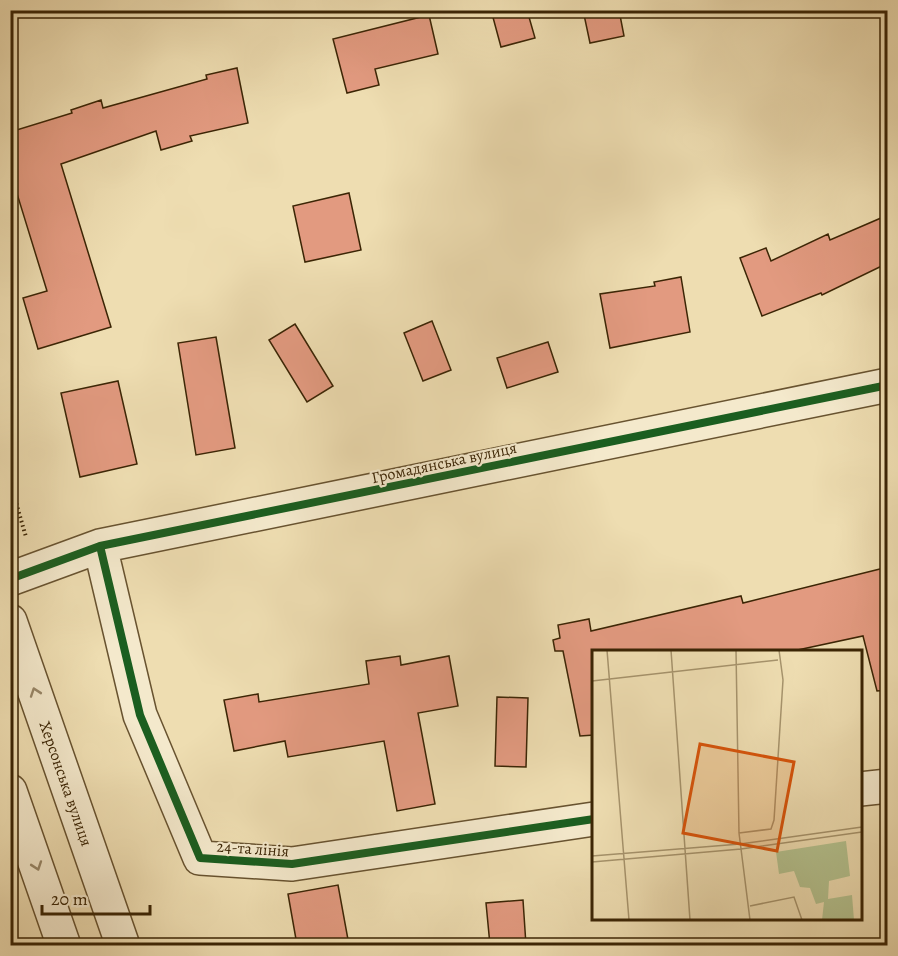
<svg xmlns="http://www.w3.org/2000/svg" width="898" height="956" viewBox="0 0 898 956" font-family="Alegreya,serif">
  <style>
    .building { fill: #e29a80; stroke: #3b2505; stroke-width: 1.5 }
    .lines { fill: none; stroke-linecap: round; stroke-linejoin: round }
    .minor-casing { stroke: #685330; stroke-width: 36 }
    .tertiary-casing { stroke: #685330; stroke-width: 36 }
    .path { stroke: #3b2505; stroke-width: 4; stroke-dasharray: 1.5 3; stroke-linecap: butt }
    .minor { stroke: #f4e9cc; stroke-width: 33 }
    .tertiary { stroke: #f4e9cc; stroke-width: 33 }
    .cycleway-casing { stroke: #f4e9cc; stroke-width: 11 }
    .cycleway { stroke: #1b5e20; stroke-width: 8 }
    .oneway { stroke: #988768 }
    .labels { text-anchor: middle; stroke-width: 4.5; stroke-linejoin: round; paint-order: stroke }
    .street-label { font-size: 16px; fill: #3b2505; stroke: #f4e9cc }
    .inset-road { fill: none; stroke: #a6936c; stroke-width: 1.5 }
    .view { fill: #d7540b; fill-opacity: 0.15; stroke: #d7540b; stroke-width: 3 }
    .inset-edge { fill: none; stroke: #3b2505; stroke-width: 3 }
  </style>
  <rect width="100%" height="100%" fill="#eeddb1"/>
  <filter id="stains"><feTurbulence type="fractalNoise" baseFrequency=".00333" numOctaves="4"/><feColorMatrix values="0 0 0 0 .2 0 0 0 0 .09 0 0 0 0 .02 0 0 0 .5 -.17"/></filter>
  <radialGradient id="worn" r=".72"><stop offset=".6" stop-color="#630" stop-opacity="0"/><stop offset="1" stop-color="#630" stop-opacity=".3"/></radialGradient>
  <path class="building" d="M491,10H527L535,38L501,47Z
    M583,10H619L624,36L590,43Z
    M429,15L438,54L375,69L379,85L347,93L333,39Z
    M237,68L248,123L190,136L192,141L161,150L156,131L61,164L111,327L38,349L23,298L47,291L10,171V132L72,113L71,110L101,100L103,108L207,79L206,75Z
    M349,193L361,250L305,262L293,206Z
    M888,215V263L822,295L821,293L762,316L740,258L766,248L771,261L828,234L830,240Z
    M681,277L690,332L610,348L600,294L655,286L654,282Z
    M432,321L451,370L423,381L404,333Z
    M295,324L333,386L307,402L269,340Z
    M216,337L235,448L196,455L178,343Z
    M548,342L558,372L507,388L497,358Z
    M118,381L137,464L80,477L61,393Z
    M888,567V690L877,691L863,636L793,651H594V735L580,736L563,651H555L553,640L560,638L558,625L589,619L591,631L741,596L743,603Z
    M400,656L401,665L449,656L458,706L418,713L435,804L397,811L384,741L288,757L285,741L234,751L224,700L258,694L259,702L369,684L366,661Z
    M497,697L528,698L526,767L495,766Z
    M338,885L349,945H297L288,894Z
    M523,900L526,945H490L486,903Z"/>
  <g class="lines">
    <defs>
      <path id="minor" d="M100,546L140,715L200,858L292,864L594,819
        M10,579L100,546L888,385
        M860,789L888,786"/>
      <g id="tertiary">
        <path id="s1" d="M10,621L123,946"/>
        <path d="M10,791L64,946"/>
      </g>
    </defs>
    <use href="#minor" class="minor-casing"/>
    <use href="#tertiary" class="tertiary-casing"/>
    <path class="path" d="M10,482L26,537"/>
    <use href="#minor" class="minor"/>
    <use href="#tertiary" class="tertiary"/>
    <defs>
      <path id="cycleway" d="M100,546L140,715L200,858L292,864L594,819
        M10,579L100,546L888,385"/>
    </defs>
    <use href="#cycleway" class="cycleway-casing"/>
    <use href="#cycleway" class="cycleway"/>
  </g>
  <defs><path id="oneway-chevron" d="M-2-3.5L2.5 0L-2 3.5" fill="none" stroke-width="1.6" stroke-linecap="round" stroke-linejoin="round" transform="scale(1.5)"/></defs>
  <g class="oneway">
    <use href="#oneway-chevron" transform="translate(35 692) rotate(-109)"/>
    <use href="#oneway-chevron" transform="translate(37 866) rotate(71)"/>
  </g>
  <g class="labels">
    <g class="street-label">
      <text transform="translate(444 462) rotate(-12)" y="6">Громадянська вулиця</text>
      <text dy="6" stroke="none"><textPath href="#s1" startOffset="172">Херсонська вулиця</textPath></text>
      <text transform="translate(253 848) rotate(4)" y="6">24-та лінія</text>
    </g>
  </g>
  <g transform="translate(592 650)">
    <rect width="270" height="270" fill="#eeddb1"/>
    <path d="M254,191L258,226L237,231L236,249L260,245L262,270H230L232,252L224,254L218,238L208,237L202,221L187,224L184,202Z" fill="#b4c28f"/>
    <path class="inset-road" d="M15,0L37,270M79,0L98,270M144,0L147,183L158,270M0,31L186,10M147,183L179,179L182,170L191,30L187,0M0,206L148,194L270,177M0,212L149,199L270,182M158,256L202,247L210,270"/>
    <path class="view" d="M108,94L202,112L185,201L91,183Z"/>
    <rect width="270" height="270" class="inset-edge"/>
  </g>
  <rect width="898" height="956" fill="none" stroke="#eeddb1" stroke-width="36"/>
  <rect x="12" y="12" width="874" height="932" fill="none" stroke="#3b2505" stroke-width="3"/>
  <rect x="18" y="18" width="862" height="920" fill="none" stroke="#3b2505" stroke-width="1.5"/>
  <path d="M42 905v9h108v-9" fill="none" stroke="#3b2505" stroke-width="3"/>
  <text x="51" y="905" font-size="18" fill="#3b2505" stroke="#f4e9cc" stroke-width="4.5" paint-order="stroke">20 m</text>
  <rect width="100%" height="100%" filter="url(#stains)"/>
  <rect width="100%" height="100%" fill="url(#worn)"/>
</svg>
